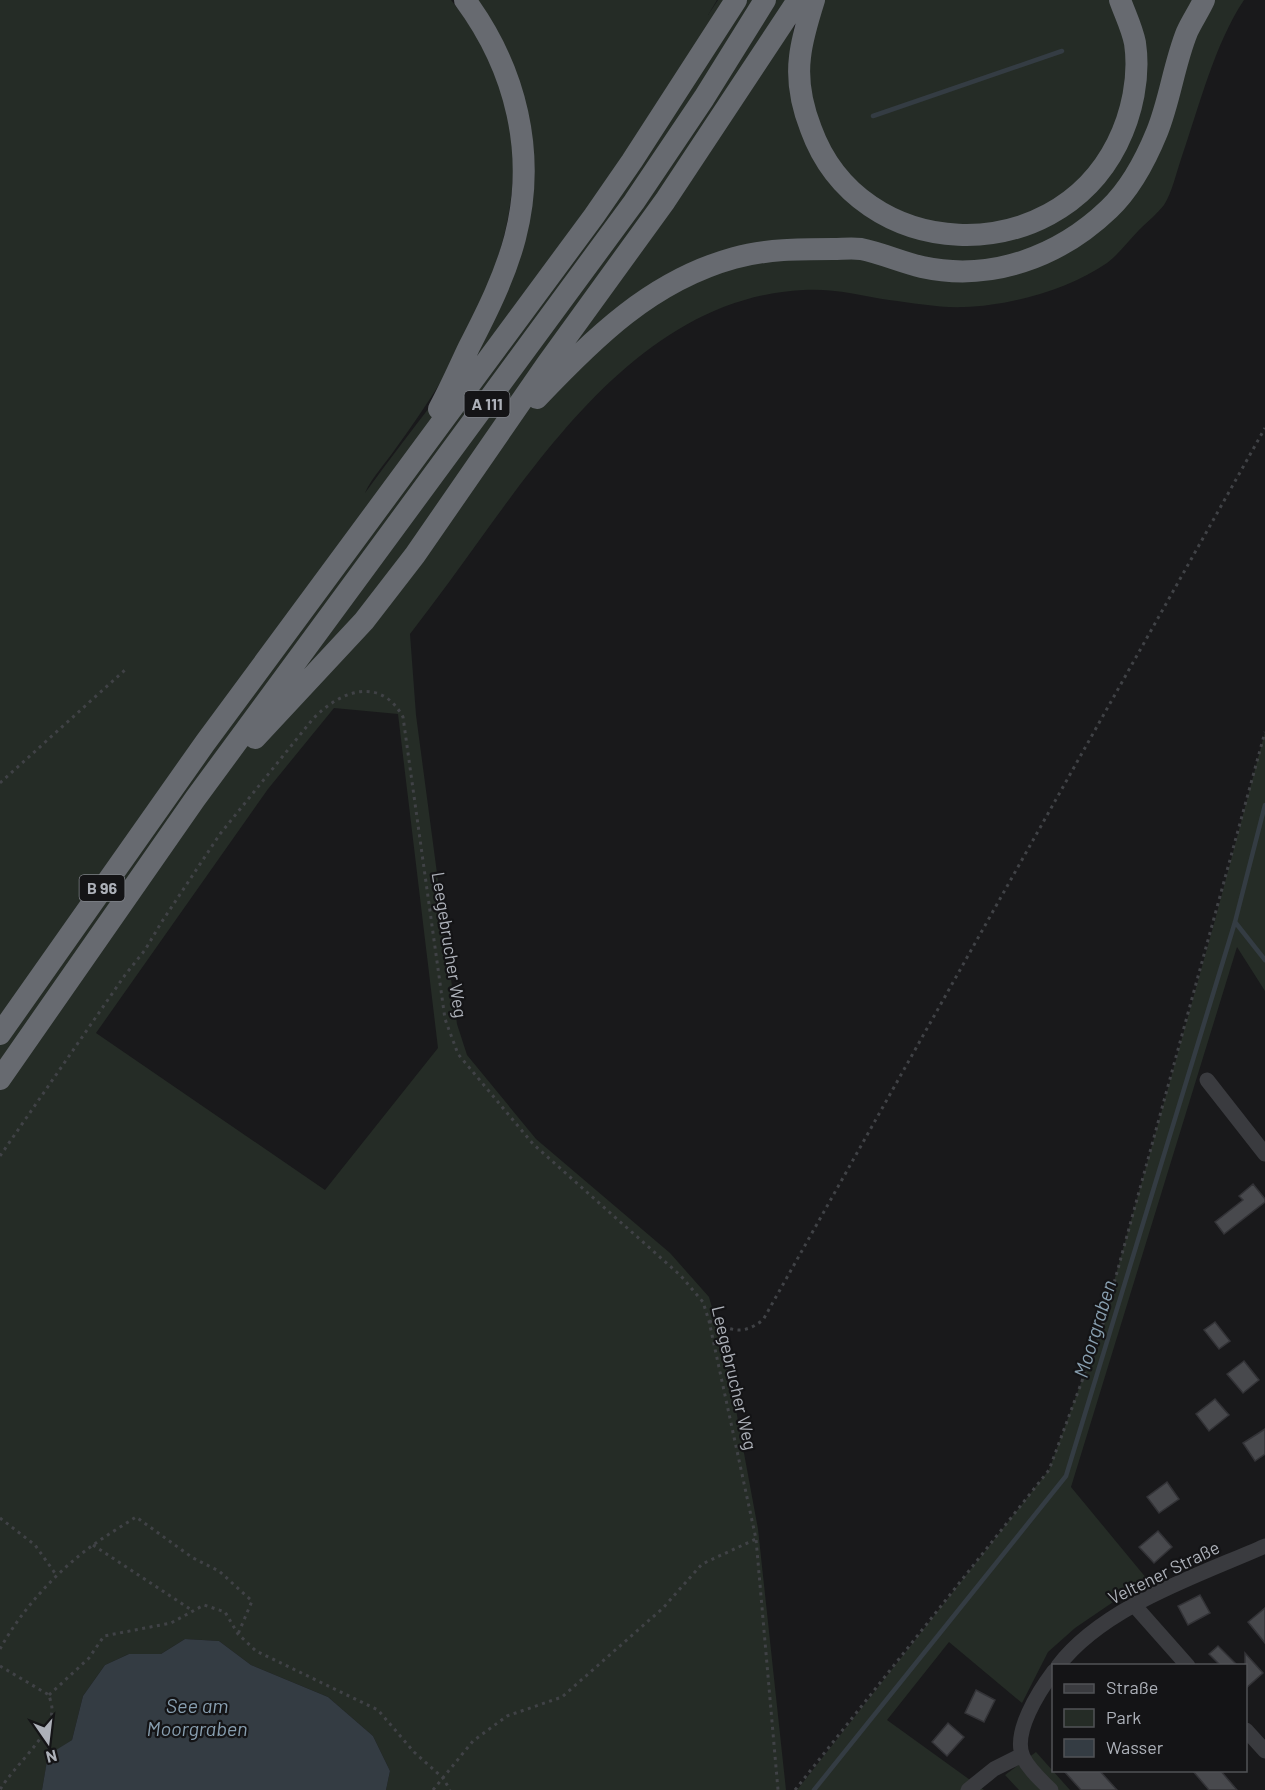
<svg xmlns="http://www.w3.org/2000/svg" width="1265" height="1790" viewBox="0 0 1265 1790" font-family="Barlow,sans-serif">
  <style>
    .green { fill: #252c26; fill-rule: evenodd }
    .water { fill: #343c43 }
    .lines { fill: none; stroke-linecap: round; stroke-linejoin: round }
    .stream { stroke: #343c43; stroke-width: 4.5 }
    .building { fill: #48494d; stroke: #333337; stroke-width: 1.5 }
    .path { stroke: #404246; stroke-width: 3; stroke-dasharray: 3 4.5; stroke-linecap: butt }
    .minor { stroke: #3a3b3f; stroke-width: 15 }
    .highway { stroke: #676a70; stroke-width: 22 }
    .labels { text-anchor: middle; stroke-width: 4.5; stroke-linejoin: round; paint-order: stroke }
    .shield { fill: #141416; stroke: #7f8288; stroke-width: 1.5 }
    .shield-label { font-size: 16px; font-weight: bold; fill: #adb1b9 }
    .street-label { font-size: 18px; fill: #adb1b9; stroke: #141416 }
    .water-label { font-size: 20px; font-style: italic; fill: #889fb0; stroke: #141416 }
  </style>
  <rect width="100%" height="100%" fill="#19191b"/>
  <path class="green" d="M0,0H451C529,98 528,196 479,307C467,332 456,357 442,380C427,404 412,426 396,448C386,463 372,477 365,493C389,460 414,427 439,395C452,379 468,363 479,346C546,234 553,108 475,0H717L708,15L718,0H811L794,25L791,56L798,25L813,0H820L809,30V49L813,25L823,0H1244C1215,43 1199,107 1182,156C1177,170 1172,193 1164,205C1157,214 1147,222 1139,230C1129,240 1119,254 1107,263C1070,289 1009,306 964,307C940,308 913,303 889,300C860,295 832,288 803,290C659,297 563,425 486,531C461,566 436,600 410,634L416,715L457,1024L467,1055L536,1139L670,1253L709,1297L727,1361L758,1529L786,1790H386L390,1771L373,1736L328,1697L251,1665L219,1641L185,1639L161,1654H129L105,1665L83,1696L72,1740L48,1756L42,1790H0ZM334,708L398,714L438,1048L325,1190L96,1033L268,789Z
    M1265,732V991L1237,947L1071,1487L1147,1579L1075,1628L1048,1652L1022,1703L949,1642L887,1720L984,1790H797L1049,1470L1101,1328L1215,920Z
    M1036,1752L1070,1790H1019L1005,1775Z"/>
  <path class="water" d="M185,1639L219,1641L251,1665L328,1697L373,1736L390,1771L386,1790H42L48,1755L72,1740L83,1696L105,1665L129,1654H161Z"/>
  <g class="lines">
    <path class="stream" d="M873,116L1062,51
      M1235,922L1265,960
      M814,1790L1066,1476L1235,922L1265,805"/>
  </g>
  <path class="building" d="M1253,1184L1265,1199V1202L1224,1234L1215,1222L1243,1200L1239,1196Z
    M1215,1322L1230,1341L1219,1349L1204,1330Z
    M1244,1361L1259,1380L1243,1393L1227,1374Z
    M1215,1399L1229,1415L1209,1431L1196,1414Z
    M1265,1429V1454L1255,1461L1243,1443Z
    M1167,1482L1179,1499L1159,1513L1147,1497Z
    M1158,1531L1172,1547L1154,1563L1139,1547Z
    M1200,1595L1210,1613L1188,1625L1178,1606Z
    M1265,1608V1643L1248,1622Z
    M1218,1646L1237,1665H1220L1209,1654Z
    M1245,1653L1263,1673L1245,1689Z
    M976,1690L995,1700L984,1722L965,1713Z
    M948,1723L964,1737L947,1756L932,1742Z
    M1063,1770H1099L1117,1790H1081Z
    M1192,1770H1220L1237,1790H1209Z"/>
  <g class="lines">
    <path class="path" d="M0,783L126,669
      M0,1156L125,975L145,950L161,923L220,834L312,720C339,691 380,675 403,717L445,1019L458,1054L533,1144L681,1276L703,1302L709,1321L756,1539L778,1790
      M709,1321C732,1330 742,1336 763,1320L1265,428
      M0,1518L35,1545L57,1576
      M93,1545L193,1611
      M0,1649C22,1609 56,1572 93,1545C107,1535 122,1526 136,1517L193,1558L219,1571L252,1601L238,1634
      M0,1666L49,1695C50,1699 52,1705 52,1709C52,1736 13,1766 0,1790
      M49,1695L89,1658L104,1636L171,1623L204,1605L225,1612L238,1634L256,1651L378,1710L414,1752L443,1778L450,1790
      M433,1790L473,1741L507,1716L562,1697L663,1608L702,1564L756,1539
      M795,1790L1049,1470L1102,1327L1265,732"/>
    <path class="minor" d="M1207,1080L1265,1154
      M1134,1605L1188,1666
      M1058,1666C1104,1606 1197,1576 1265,1546
      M1246,1730L1265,1751
      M968,1790L994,1769L1022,1755
      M1051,1790C1041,1780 1029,1770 1023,1757C1012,1733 1039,1691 1054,1671"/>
    <path class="highway" d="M814,0C808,19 802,38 800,57C797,81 802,106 811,129C860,264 1053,271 1117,144C1132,114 1140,77 1135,43C1132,28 1125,14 1120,0
      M537,398C594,338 651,281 734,258C766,249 800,249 833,249C842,249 852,248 861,249C881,253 901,262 922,267C991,282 1059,257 1109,209C1130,189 1146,159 1157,132C1170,100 1174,64 1187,32C1192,21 1199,11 1204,0
      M439,409C450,389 459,368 469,347C487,312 505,276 515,238C537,154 516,69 465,0
      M255,738L364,621L415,555L547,364L665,201L798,0
      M0,1034L205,743L594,216L632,161L736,0
      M0,1079L195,799L634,202L704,98L765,0"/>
  </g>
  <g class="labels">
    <g class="shield">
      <rect x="464.5" y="391" width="45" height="26" rx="4.5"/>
      <rect x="79.5" y="875" width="45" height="26" rx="4.5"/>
    </g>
    <g class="shield-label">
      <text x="487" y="410">A 111</text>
      <text x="102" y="894">B 96</text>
    </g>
    <g class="street-label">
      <text transform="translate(449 945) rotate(81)" y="6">Leegebrucher Weg</text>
      <text transform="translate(734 1378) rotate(77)" y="6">Leegebrucher Weg</text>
      <text transform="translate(1164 1573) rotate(-26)" y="6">Veltener Straße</text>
    </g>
    <g class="water-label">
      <text transform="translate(1095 1329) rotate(-73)" y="7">Moorgraben</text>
      <text x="197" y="1713">See am<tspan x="197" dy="23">Moorgraben</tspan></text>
    </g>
  </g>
  <rect x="1052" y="1664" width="195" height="108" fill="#141416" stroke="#515357" stroke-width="1.5"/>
  <rect x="1064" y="1684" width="30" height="9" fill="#3a3b3f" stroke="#515357" stroke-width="1.5"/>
  <text x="1106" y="1694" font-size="18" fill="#adb1b9">Straße</text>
  <rect x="1064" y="1709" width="30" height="18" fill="#252c26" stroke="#515357" stroke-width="1.5"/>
  <text x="1106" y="1724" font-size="18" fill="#adb1b9">Park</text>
  <rect x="1064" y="1739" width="30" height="18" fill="#343c43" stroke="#515357" stroke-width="1.5"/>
  <text x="1106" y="1754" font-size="18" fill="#adb1b9">Wasser</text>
  <g transform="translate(48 1742) rotate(166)" stroke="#141416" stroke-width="4.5" paint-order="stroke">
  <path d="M0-4.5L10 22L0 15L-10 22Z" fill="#adb1b9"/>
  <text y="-9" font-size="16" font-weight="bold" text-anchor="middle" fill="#adb1b9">N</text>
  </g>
</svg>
